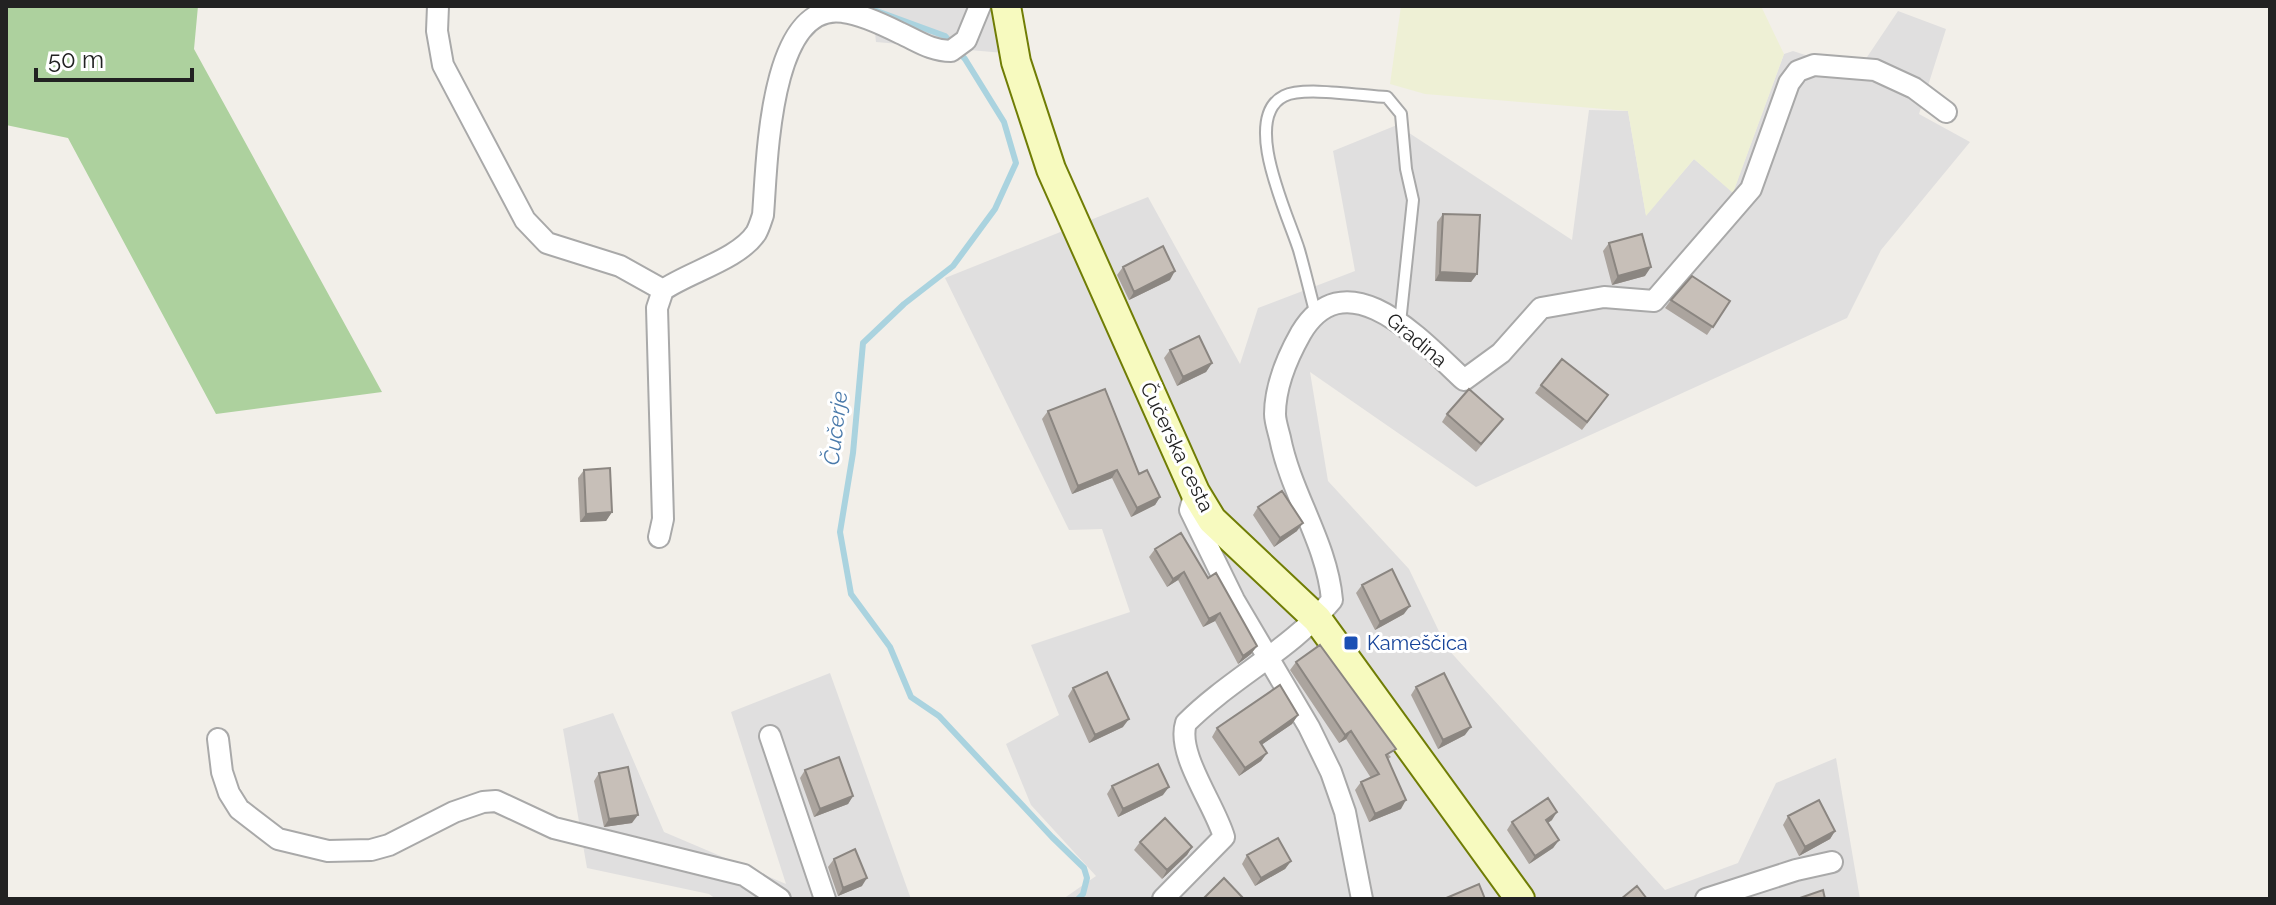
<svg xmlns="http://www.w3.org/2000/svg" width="2276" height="905" viewBox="0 0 2276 905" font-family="Raleway,sans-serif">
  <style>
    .residential { fill: #e0dfdf }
    .farmland { fill: #eef0d5 }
    .forest { fill: #add19e }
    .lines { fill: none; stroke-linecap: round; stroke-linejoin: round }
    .stream { stroke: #aad3df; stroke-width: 6 }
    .lane-casing { stroke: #a9a9a9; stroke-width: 14 }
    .street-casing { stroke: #a9a9a9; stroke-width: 24 }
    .secondary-casing { stroke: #707d05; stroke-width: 32 }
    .lane { stroke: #fff; stroke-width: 10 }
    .street { stroke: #fff; stroke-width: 20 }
    .secondary { stroke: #f7fabf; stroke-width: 28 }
    .wall { fill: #aba49e }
    .shaded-wall { fill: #8b8681 }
    .building { fill: #c7bfb8; stroke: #8b8681; stroke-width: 2 }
    .transit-dot { fill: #1a4fb4; stroke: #fff; stroke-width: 3 }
    .labels { text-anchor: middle; stroke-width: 6; stroke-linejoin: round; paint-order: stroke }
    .street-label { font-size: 20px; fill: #222; stroke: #fff }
    .transit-label { font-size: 20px; fill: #164399; stroke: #fff; text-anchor: start }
    .water-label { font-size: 22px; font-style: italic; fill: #4a7aab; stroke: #fff }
  </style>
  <rect width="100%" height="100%" fill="#f2efe9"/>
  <path class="residential" d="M872,6H1021L1016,54L876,42Z
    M1898,11L1946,29L1919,114L1970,142L1881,250L1847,318L1476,487L1310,372L1328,481L1409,569L1447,648L1665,890L1738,863L1776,783L1836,758L1860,899H1063L1096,876L1031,805L1006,744L1059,715L1031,645L1130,612L1102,529L1069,530L945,278L1148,197L1240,364L1258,308L1355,271L1333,151L1397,125L1572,240L1589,110L1628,111L1646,215L1694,159L1733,192L1784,54L1793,51L1857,72Z
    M830,673L911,899H716L709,894L587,868L563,729L613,713L664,832L786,884L731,712Z"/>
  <path class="farmland" d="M1401,6H1761L1784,54L1733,193L1694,159L1646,216L1628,111L1425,94L1390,84Z"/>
  <path class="forest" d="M6,6H198L194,49L382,392L216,414L68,138L6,125Z"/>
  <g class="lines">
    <path class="stream" d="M863,6L945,36L965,59L1004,122L1016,163L995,209L953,266L904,304L863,343L853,453L840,532L851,594L890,647L911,697L939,716L1052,837L1084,868L1087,878L1083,894L1078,899"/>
    <defs>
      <path id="lane" d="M1316,315C1310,293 1305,271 1299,250C1289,217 1240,118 1284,96C1303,86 1363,96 1387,97L1401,114L1406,169L1413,200L1400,323"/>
      <path id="street" d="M438,6L437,31L443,65L525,220L547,243L620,266L663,290
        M1195,492L1190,510L1234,600L1309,727L1331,772L1345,812L1362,899
        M659,537L663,519L657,308L663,290C689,272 739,259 756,233C759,228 761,221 763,215C767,169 768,0 843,12C861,14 884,25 900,33C918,41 931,51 951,51L966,40L980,6
        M770,736L825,899
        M218,739L222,772L229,793L239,809L278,839L328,851L371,850L389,845L454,812L483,802L496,801L554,828L744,875L780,899
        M1163,899L1224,837C1215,805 1176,754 1186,723C1231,678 1292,649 1332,600C1327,543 1291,494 1280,438C1278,430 1275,421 1275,414C1275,387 1288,356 1301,333C1347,256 1424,343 1464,380L1501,353L1541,308L1604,297L1654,301L1751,189L1789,83L1798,71L1814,65L1875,70L1914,88L1946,112
        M1706,899L1796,870L1832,862"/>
      <path id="secondary" d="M1006,6L1016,62L1051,169L1195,492L1212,520L1317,619L1520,899"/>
    </defs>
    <use href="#lane" class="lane-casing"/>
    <use href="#street" class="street-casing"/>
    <use href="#secondary" class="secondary-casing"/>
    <use href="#lane" class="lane"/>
    <use href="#street" class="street"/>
    <use href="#secondary" class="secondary"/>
  </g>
  <path class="wall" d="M1443,214L1477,274L1471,282L1435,281L1437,222Z
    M1609,243L1645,276L1612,285L1603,251Z
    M1123,267L1170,280L1129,300L1117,275Z
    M1671,300L1730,301L1707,335L1665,308Z
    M1170,350L1212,363L1206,372L1177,386L1164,358Z
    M1541,385L1602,404L1582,430L1535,393Z
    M1048,411L1139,474L1160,497L1155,505L1131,517L1112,478L1072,494L1042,419Z
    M1447,414L1503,419L1476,452L1442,422Z
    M584,470L612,512L606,521L580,522L578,478Z
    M1258,507L1297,531L1274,547L1253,515Z
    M1155,549L1208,578L1257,646L1251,654L1238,664L1215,621L1203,627L1178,580L1167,587L1149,557Z
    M1362,585L1404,614L1375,630L1356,593Z
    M1296,662L1391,757L1388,759L1401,809L1369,822L1355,790L1361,782L1371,778L1346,739L1339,743L1290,670Z
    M1416,687L1465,735L1438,749L1411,695Z
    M1073,688L1123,727L1089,743L1068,696Z
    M1298,715L1292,724L1261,745L1267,753L1261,761L1239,776L1212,737L1217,728Z
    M805,770L853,796L848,804L814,817L800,778Z
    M599,773L632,823L604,827L594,781Z
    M1112,786L1163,795L1118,817L1107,794Z
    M1788,816L1835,831L1830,839L1799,856L1783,825Z
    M1552,820L1548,823L1559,840L1553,848L1529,864L1507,830L1512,822Z
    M1140,842L1192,847L1187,855L1162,879L1134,850Z
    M1247,855L1291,861L1285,869L1255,886L1242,864Z
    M834,859L862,886L838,896L828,867Z"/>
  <path class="shaded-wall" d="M1651,267L1645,276L1612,285L1618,276Z
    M1175,271L1170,280L1129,300L1134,292Z
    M1440,272L1477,274L1471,282L1435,281Z
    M1212,363L1206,372L1177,386L1183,377Z
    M1117,470L1112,478L1072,494L1078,486Z
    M1160,497L1155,505L1131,517L1137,508Z
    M612,512L606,521L580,522L586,514Z
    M1303,523L1297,531L1274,547L1280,538Z
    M1184,572L1178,580L1167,587L1173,579Z
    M1410,606L1404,614L1375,630L1380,622Z
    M1220,613L1215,621L1203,627L1209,619Z
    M1257,646L1251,654L1238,664L1243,656Z
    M1298,715L1292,724L1254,750L1260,742Z
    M1129,719L1123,727L1089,743L1095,735Z
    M1471,727L1465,735L1438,749L1443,740Z
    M1351,731L1346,739L1339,743L1345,735Z
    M1267,753L1261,761L1239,776L1245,768Z
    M1169,787L1163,795L1118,817L1123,809Z
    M853,796L848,804L814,817L820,809Z
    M1406,800L1401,809L1369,822L1375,814Z
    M1557,812L1552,820L1540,828L1546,820Z
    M638,815L632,823L604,827L609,819Z
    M1835,831L1830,839L1799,856L1805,847Z
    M1559,840L1553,848L1529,864L1535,856Z
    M1192,847L1187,855L1162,879L1167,870Z
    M1291,861L1285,869L1255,886L1261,878Z
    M867,878L862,886L838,896L843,888Z"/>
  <path class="building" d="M1443,214L1480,215L1477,274L1440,272Z
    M1642,234L1651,267L1618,276L1609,243Z
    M1163,246L1175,271L1134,292L1123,267Z
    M1692,276L1730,301L1713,327L1671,300Z
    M1199,336L1212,363L1183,377L1170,350Z
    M1562,359L1608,395L1587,422L1541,385Z
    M1105,389L1139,474L1147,470L1160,497L1137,508L1117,470L1078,486L1048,411Z
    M1469,389L1503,419L1481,444L1447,414Z
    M610,468L612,512L586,514L584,470Z
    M1282,491L1303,523L1280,538L1258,507Z
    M1181,533L1208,578L1216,573L1257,646L1243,656L1220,613L1209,619L1184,572L1173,579L1155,549Z
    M1392,569L1410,606L1380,622L1362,585Z
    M1320,645L1396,749L1386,755L1406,800L1375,814L1361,782L1379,774L1351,731L1345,735L1296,662Z
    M1107,672L1129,719L1095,735L1073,688Z
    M1444,673L1471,727L1443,740L1416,687Z
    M1280,685L1298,715L1260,742L1267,753L1245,768L1217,728Z
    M839,757L853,796L820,809L805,770Z
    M1158,764L1169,787L1123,809L1112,786Z
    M628,767L638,815L609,819L599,773Z
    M1548,798L1557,812L1546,820L1559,840L1535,856L1512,822Z
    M1819,800L1835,831L1805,847L1788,816Z
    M1165,818L1192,847L1167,870L1140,842Z
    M1278,838L1291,861L1261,878L1247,855Z
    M855,849L867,878L843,888L834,859Z
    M1224,878L1244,899H1203Z
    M1479,884L1485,899H1444Z
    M1637,886L1647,899H1621Z
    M1823,890L1825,899H1797Z"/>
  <rect class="transit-dot" x="1343" y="635" width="16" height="16" rx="4"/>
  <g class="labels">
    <g class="street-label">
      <text transform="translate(1417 340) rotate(40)" y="7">Gradina</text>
      <text transform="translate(1177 447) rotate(64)" y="7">Čučerska cesta</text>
    </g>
    <g class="transit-label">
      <text x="1367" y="650">Kameščica</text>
    </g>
    <g class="water-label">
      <text transform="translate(835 428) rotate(-83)" y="8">Čučerje</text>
    </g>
  </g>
  <rect width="2276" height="905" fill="none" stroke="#222222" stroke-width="16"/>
  <path d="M36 68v12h156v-12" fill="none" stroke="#222222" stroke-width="4"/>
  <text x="48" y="68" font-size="24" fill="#222222" stroke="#ffffff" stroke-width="6" paint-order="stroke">50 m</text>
</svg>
